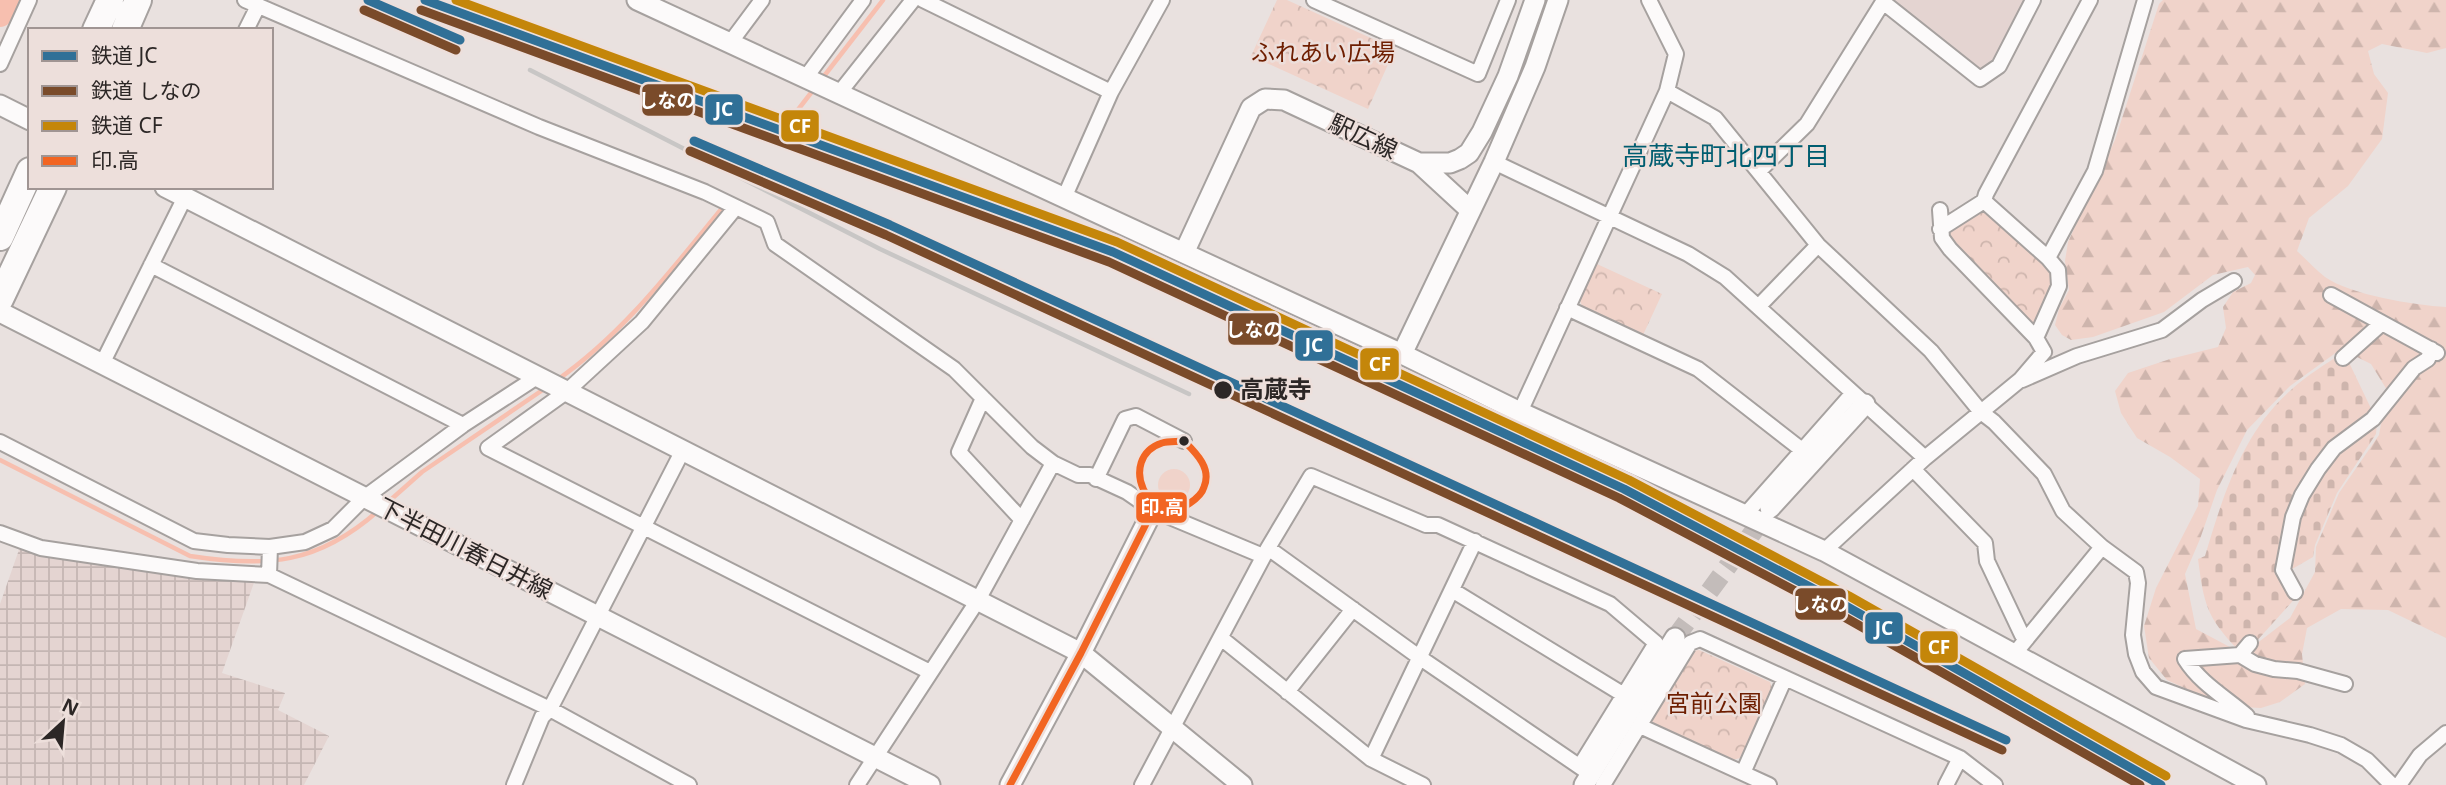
<svg xmlns="http://www.w3.org/2000/svg" width="2446" height="785" viewBox="0 0 2446 785" font-family="'Noto Sans','Noto Sans JP',sans-serif">
  <style>
    .built { fill: #e4d4d1 }
    .industrial { fill: url(#industrial-grid) }
    .grass { fill: #f0d3ca }
    .forest { fill: url(#forest-firs); fill-rule: evenodd }
    .cemetery { fill: url(#cemetery-stones) }
    .park { fill: url(#park-crowns) }
    .lines { fill: none; stroke-linecap: round; stroke-linejoin: round }
    .stream { stroke: #f7bfaf; stroke-width: 4.5 }
    .river { stroke: #f7bfaf; stroke-width: 26 }
    .secondary-tunnel { stroke: #c3bcba; stroke-width: 19; stroke-dasharray: 19 10; stroke-linecap: butt }
    .street-casing { stroke: #a6a19f; stroke-width: 18 }
    .secondary-casing { stroke: #a6a19f; stroke-width: 23 }
    .highway-casing { stroke: #a6a19f; stroke-width: 30 }
    .street { stroke: #fcfafa; stroke-width: 14 }
    .secondary { stroke: #fcfafa; stroke-width: 19 }
    .highway { stroke: #fcfafa; stroke-width: 26 }
    .rail { stroke: #c8c6c5; stroke-width: 4.5 }
    .bus-1-casing { stroke: #eddfdb; stroke-width: 12 }
    .bus-1 { stroke: #f26522; stroke-width: 7 }
    .rail-1-casing { stroke: #eddfdb; stroke-width: 14 }
    .rail-2-casing { stroke: #eddfdb; stroke-width: 14 }
    .rail-3-casing { stroke: #eddfdb; stroke-width: 14 }
    .rail-1 { stroke: #307097; stroke-width: 9 }
    .rail-2 { stroke: #7a4b2a; stroke-width: 9 }
    .rail-3 { stroke: #c4860a; stroke-width: 9 }
    .stop-dot { fill: #2c2726; stroke: #eddfdb; stroke-width: 2.5 }
    .labels { text-anchor: middle; stroke-width: 5; stroke-linejoin: round; paint-order: stroke }
    .park-label { font-size: 24px; fill: #6e1e01; stroke: #eddfdb }
    .street-label { font-size: 24px; fill: #2c2726; stroke: #eddfdb }
    .stop-label { font-size: 24px; font-weight: bold; fill: #2c2726; stroke: #eddfdb; text-anchor: start }
    .neighbourhood-label { font-size: 26px; fill: #005d70; stroke: #eddfdb }
    .line-badge { stroke: #eddfdb; stroke-width: 2.5 }
    .badge-label { font-size: 19px; text-anchor: middle; font-weight: bold; fill: #fff }
  </style>
  <defs>
    <pattern id="industrial-grid" width="8" height="8" patternUnits="userSpaceOnUse" patternTransform="scale(1.75)"><rect width="8" height="8" fill="#e4d4d1"/><path d="M0 4h8M4 0v8" fill="none" stroke="#c4b6b3"/></pattern>
    <pattern id="forest-firs" width="22" height="20" patternUnits="userSpaceOnUse" patternTransform="scale(1.75)"><rect width="22" height="20" fill="#f0d3ca"/><path d="M5 1l3.5 6h-7zM16 11l3.5 6h-7z" fill="#ceb5ad"/></pattern>
    <pattern id="cemetery-stones" width="16" height="16" patternUnits="userSpaceOnUse" patternTransform="scale(1.75)"><rect width="16" height="16" fill="#f0d3ca"/><path d="M2 7V4a2 2 0 0 1 4 0v3zM10 15v-3a2 2 0 0 1 4 0v3z" fill="#ceb5ad"/></pattern>
    <pattern id="park-crowns" width="20" height="18" patternUnits="userSpaceOnUse" patternTransform="scale(1.75)"><rect width="20" height="18" fill="#f0d3ca"/><path d="M2 6a3 3 0 1 1 6 0M12 15a3 3 0 1 1 6 0" fill="none" stroke="#ceb5ad"/></pattern>
  </defs>
  <rect width="100%" height="100%" fill="#e9e1df"/>
  <path class="built" d="M1892,0H2026L1995,63L1982,70L1976,68Z"/>
  <path class="industrial" d="M21,544L256,577L222,673L285,693L278,710L329,736L304,785H0V604Z"/>
  <path class="grass" d="M1158 485a16 16 0 1 1 32 0a16 16 0 1 1-32 0Z"/>
  <path class="forest" d="M2163,0H2446V48L2427,53L2382,44L2368,51L2374,74L2388,93L2382,139L2348,186L2309,218L2297,251C2306,259 2315,269 2325,277C2351,295 2414,305 2446,307V638L2388,610L2341,609L2307,628L2302,654L2305,684L2280,702L2261,708L2224,706L2167,680L2149,658L2144,626L2156,588L2198,506L2200,479L2170,457L2137,438L2121,413L2115,391L2128,373L2170,359L2218,347L2226,328L2223,307L2233,292L2251,283L2255,275L2248,267L2213,275L2164,312L2093,337L2071,340L2062,335L2055,325L2059,309L2069,290L2065,261L2068,242L2115,140L2159,4ZM2341,349L2371,364L2387,390L2379,435L2339,493L2316,547L2315,572L2290,618L2243,654L2196,629L2185,574L2200,539L2217,490L2247,430L2290,386Z"/>
  <path class="cemetery" d="M2344,352L2377,421L2376,434L2337,493L2315,545L2313,557L2287,572L2300,593L2254,644L2238,650C2206,616 2204,604 2198,559L2205,556C2223,496 2242,433 2291,390C2307,375 2326,364 2344,352Z"/>
  <path class="park" d="M1277,0H1287L1395,49L1368,109L1251,56Z
    M1980,205L2051,271L2054,284L2032,328L1952,246L1945,228Z
    M1597,264L1662,294L1643,335L1583,308L1580,301Z
    M1699,650L1770,682L1772,688L1740,758L1733,760L1653,724L1651,718L1693,651Z"/>
  <g class="lines">
    <path class="stream" d="M821,80L883,0
      M797,111L814,89
      M557,380C623,334 672,269 723,207
      M0,460L190,556C267,568 318,564 378,511
      M387,503L422,472L547,387"/>
    <path class="river" d="M0,14L6,0"/>
    <path class="secondary-tunnel" d="M1675,638L1770,509"/>
    <defs>
      <path id="street" d="M245,0L539,127L705,192L767,222L775,244L954,369L1032,447L1053,463L1078,475H1090L1127,492L1153,510L1263,556
        M923,0L1111,92
        M1314,0L1478,74L1508,0
        M246,30L258,6
        M730,43L762,0
        M0,64L29,0
        M806,77L863,0
        M1667,91L1715,118L1818,245L1931,351L1981,412L1994,422L2044,474L2063,511L2102,547L2015,653
        M840,92L913,0
        M1494,162L1688,254L1725,277L1925,458
        M1759,171L1807,124L1883,2L1980,79L1999,66L2033,0
        M1064,198L1111,92L1162,0
        M736,207L642,322L566,392L488,448L930,672
        M1940,210L1942,238L1950,249L2036,338
        M1940,229L1984,201
        M2048,258L1984,201L1986,194L2090,0
        M151,265L463,425
        M2331,295L2437,353
        M1759,306L1818,245
        M1567,308L1698,369L1802,450
        M2343,358L2382,323
        M102,364L185,197
        M2022,380L2077,356L2162,330L2202,300L2234,281
        M983,398L959,452L1022,520
        M1520,412L1667,91L1676,54L1649,0
        M0,442L194,541L228,545L270,547L305,542L333,529L364,498L463,425L537,377
        M1913,469L1985,543L1987,561L2022,635L2026,639
        M1096,479L1125,419L1136,416L1184,441
        M1745,515L1853,393
        M0,533L41,548L197,571L269,575L550,709L689,785
        M2102,547L2136,572L2138,583L2133,635L2136,654L2143,672L2156,687L2246,720L2310,735L2341,745L2367,760L2392,785
        M1268,548L1419,657L1586,771
        M1824,551L1925,458L2020,380L2044,352L2036,338L2059,286L2058,270L2048,258L2095,171L2145,0
        M269,575L270,547
        M1452,590L1624,695
        M2295,592L2283,570L2293,517L2302,495L2318,469L2334,448L2373,419L2414,368L2428,359L2431,349
        M1221,638L1371,759L1423,785
        M2240,655L2250,643
        M1287,692L1353,609
        M2246,719L2247,716C2225,697 2200,683 2185,659L2240,655L2255,664L2274,669L2298,671L2345,684
        M1640,726L1769,785
        M1371,759L1475,541
        M1743,773L1785,678
        M514,785L542,717L550,709L683,450
        M857,785L978,600L1053,463
        M1142,785L1268,548L1311,476L1426,525H1438L1610,604L1656,643L1580,766
        M1603,785L1690,643L1700,639L1960,758L1995,785
        M1946,785L1960,758
        M2399,785L2420,755L2446,733"/>
      <path id="secondary" d="M637,0L1402,354L1520,412L1824,551L2256,785
        M0,105L30,120
        M1419,163L1470,210
        M165,187L1081,653L1242,785
        M1184,253L1251,108L1265,99L1284,100L1419,163H1450L1460,159L1469,153L1482,132L1508,76L1535,0
        M0,312L930,785
        M1402,354L1494,162L1535,67L1558,0
        M1770,508L1865,404
        M1010,785L1081,653L1156,504
        M1584,785L1675,638"/>
      <path id="highway" d="M96,30L110,0
        M125,30L138,0
        M0,237L30,171
        M0,299L53,187"/>
    </defs>
    <use href="#street" class="street-casing"/>
    <use href="#secondary" class="secondary-casing"/>
    <use href="#highway" class="highway-casing"/>
    <use href="#street" class="street"/>
    <use href="#secondary" class="secondary"/>
    <use href="#highway" class="highway"/>
    <path class="rail" d="M530,70L880,249L1189,394"/>
    <defs>
      <path id="bus-1" d="M1184,441C1196,453 1212,468 1204,487C1202,494 1196,499 1190,503C1149,531 1116,458 1162,443C1169,441 1177,442 1184,441Z
        M1010,785L1081,653L1156,504"/>
    </defs>
    <use href="#bus-1" class="bus-1-casing"/>
    <use href="#bus-1" class="bus-1"/>
    <defs>
      <path id="rail-1" d="M368,0L460,40
        M425,0L1113,252L1624,489L1844,605L2161,785
        M694,141L890,225L2006,740"/>
      <path id="rail-2" d="M364,10L456,50
        M421,10L1109,262L1619,498L1839,614L2140,785
        M690,151L886,235L2002,750"/>
      <path id="rail-3" d="M456,0L1117,242L1629,480L1849,596L2166,776"/>
    </defs>
    <use href="#rail-1" class="rail-1-casing"/>
    <use href="#rail-2" class="rail-2-casing"/>
    <use href="#rail-3" class="rail-3-casing"/>
    <use href="#rail-1" class="rail-1"/>
    <use href="#rail-2" class="rail-2"/>
    <use href="#rail-3" class="rail-3"/>
  </g>
  <g class="stop-dot">
    <circle cx="1223" cy="390" r="10"/>
    <circle cx="1184" cy="441" r="6"/>
  </g>
  <g class="labels">
    <g class="park-label">
      <text x="1323" y="61">ふれあい広場</text>
      <text x="1714" y="712">宮前公園</text>
    </g>
    <g class="street-label">
      <text transform="translate(1363 137) rotate(25)" y="8">駅広線</text>
      <text transform="translate(465 549) rotate(27)" y="8">下半田川春日井線</text>
    </g>
    <g class="stop-label">
      <text x="1240" y="398">高蔵寺</text>
    </g>
    <g class="neighbourhood-label">
      <text x="1726" y="165">高蔵寺町北四丁目</text>
    </g>
  </g>
  <g class="line-badge">
    <rect x="641" y="83" width="53" height="34" rx="7" fill="#7a4b2a"/>
    <rect x="704" y="93" width="40" height="33" rx="7" fill="#307097"/>
    <rect x="780" y="109" width="40" height="34" rx="7" fill="#c4860a"/>
    <rect x="1227" y="312" width="53" height="34" rx="7" fill="#7a4b2a"/>
    <rect x="1294" y="329" width="40" height="33" rx="7" fill="#307097"/>
    <rect x="1359" y="347" width="41" height="34" rx="7" fill="#c4860a"/>
    <rect x="1135" y="491" width="53" height="33" rx="7" fill="#f26522"/>
    <rect x="1794" y="587" width="53" height="34" rx="7" fill="#7a4b2a"/>
    <rect x="1864" y="611" width="40" height="34" rx="7" fill="#307097"/>
    <rect x="1919" y="630" width="40" height="34" rx="7" fill="#c4860a"/>
  </g>
  <g class="badge-label">
    <text x="667" y="107">しなの</text>
    <text x="724" y="116">JC</text>
    <text x="800" y="133">CF</text>
    <text x="1254" y="336">しなの</text>
    <text x="1314" y="352">JC</text>
    <text x="1380" y="371">CF</text>
    <text x="1162" y="514">印.高</text>
    <text x="1820" y="611">しなの</text>
    <text x="1884" y="635">JC</text>
    <text x="1939" y="654">CF</text>
  </g>
  <rect x="28" y="28" width="245" height="161" fill="#eddfdb" stroke="#a09593" stroke-width="2"/>
  <rect x="42" y="51" width="35" height="10" fill="#307097" stroke="#a09593" stroke-width="2"/>
  <text x="91" y="63" font-size="21" fill="#2c2726">鉄道 JC</text>
  <rect x="42" y="86" width="35" height="10" fill="#7a4b2a" stroke="#a09593" stroke-width="2"/>
  <text x="91" y="98" font-size="21" fill="#2c2726">鉄道 しなの</text>
  <rect x="42" y="121" width="35" height="10" fill="#c4860a" stroke="#a09593" stroke-width="2"/>
  <text x="91" y="133" font-size="21" fill="#2c2726">鉄道 CF</text>
  <rect x="42" y="156" width="35" height="10" fill="#f26522" stroke="#a09593" stroke-width="2"/>
  <text x="91" y="168" font-size="21" fill="#2c2726">印.高</text>
  <g transform="translate(63 722) rotate(26)" stroke="#eddfdb" stroke-width="5" paint-order="stroke">
  <path d="M0-5L12 26L0 18L-12 26Z" fill="#2c2726"/>
  <text y="-10" font-size="19" font-weight="bold" text-anchor="middle" fill="#2c2726">N</text>
  </g>
</svg>
